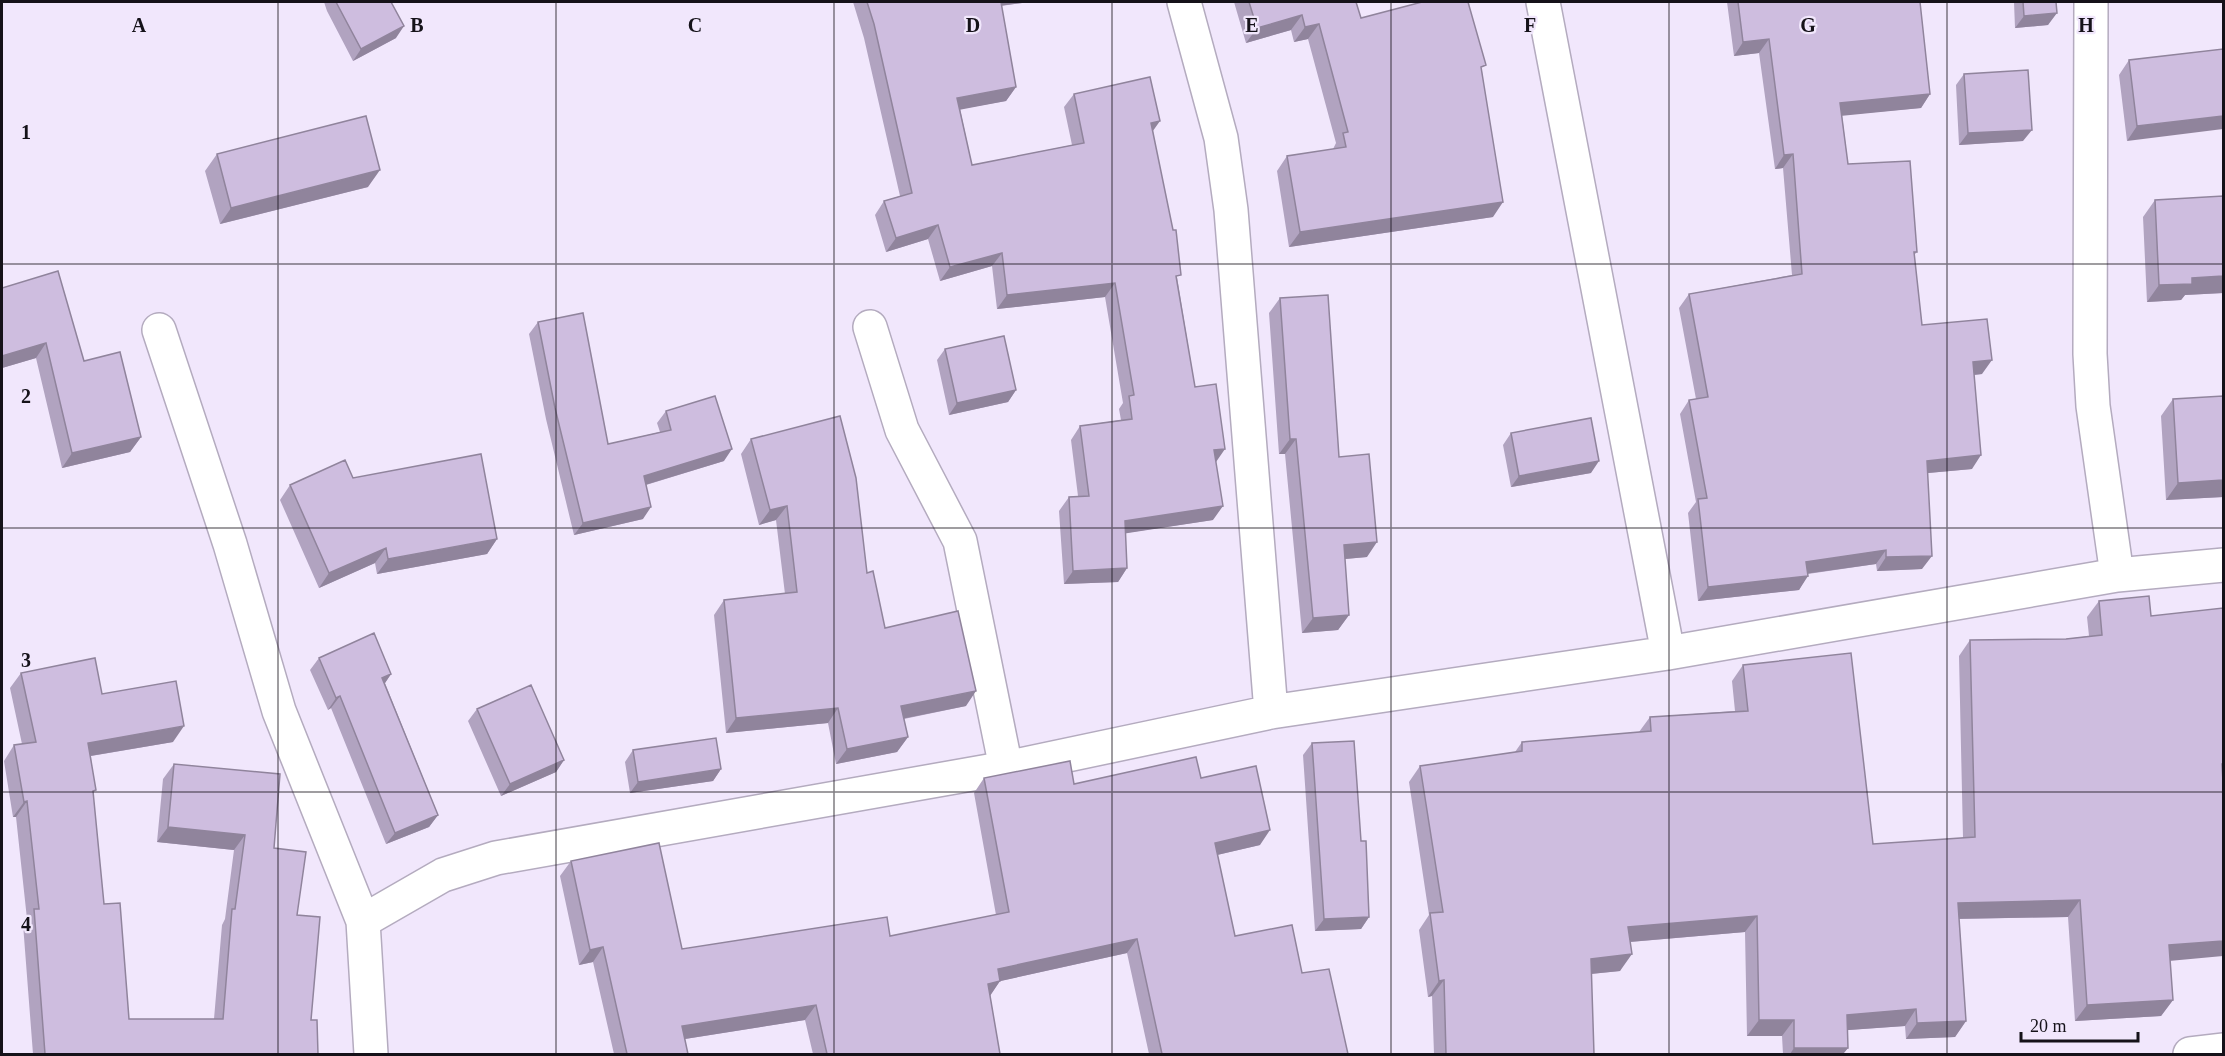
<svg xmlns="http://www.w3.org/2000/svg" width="2225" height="1056" viewBox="0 0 2225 1056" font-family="'Times New Roman',serif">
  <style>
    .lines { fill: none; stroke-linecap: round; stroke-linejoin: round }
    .minor-casing { stroke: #b4abbf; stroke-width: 36 }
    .minor { stroke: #fff; stroke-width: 33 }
    .wall { fill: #b1a3c0 }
    .shaded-wall { fill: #90849c }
    .building { fill: #cebddf; stroke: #90849c; stroke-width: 1.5 }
    .grid { fill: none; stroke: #151219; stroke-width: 1.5; stroke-opacity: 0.55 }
    .grid-label { font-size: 20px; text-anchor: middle; font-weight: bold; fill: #151219; stroke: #f1e7fc; stroke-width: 4.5; stroke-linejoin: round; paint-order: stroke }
  </style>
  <rect width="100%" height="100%" fill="#f1e7fc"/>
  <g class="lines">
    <defs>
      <path id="minor" d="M1184,2L1221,138L1231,210L1271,712
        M1543,2L1668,653
        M2091,2L2090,354L2093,406L2117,575
        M870,327L902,430L960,541L1006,768
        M159,330L230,544L279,711L363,921
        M371,1054L363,921L443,875L496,858L1006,768L1271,712L1668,653L2117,575L2224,565
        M2190,1054L2224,1050"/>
    </defs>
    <use href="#minor" class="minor-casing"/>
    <use href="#minor" class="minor"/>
  </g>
  <path class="wall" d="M324,2H391L396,38L353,61L327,11Z
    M853,2H1023L1022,3L1001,6L1016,87L1006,101L960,109L972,165L1072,145L1064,107L1074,94L1153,131L1195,387L1216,462L1213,520L1125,533L1127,568L1118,582L1064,584L1059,511L1069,497L1078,496L1071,440L1080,426L1121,420L1119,409L1123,403L1105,297L997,309L992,266L940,281L928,239L886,252L875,215L884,201L900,196L864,38Z
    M1234,2H1356L1361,18L1482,71L1493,217L1289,247L1277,171L1287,156L1333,149L1336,143L1308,39L1294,42L1291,30L1246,43Z
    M1727,2H1920L1930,94L1921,108L1842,115L1848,164L1917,252L1914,255L1922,325L1982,374L1974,375L1972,469L1928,473L1922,569L1877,571L1876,564L1808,574L1799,590L1698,601L1688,513L1696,502L1680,414L1689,400L1696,399L1679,308L1689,294L1792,275L1783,168L1775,169L1759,53L1734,56Z
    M2014,2H2056L2048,25L2015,28Z
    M2223,49L2127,141L2119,75L2129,60Z
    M1964,74L2023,141L1959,145L1956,85Z
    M217,154L368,187L220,224L205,171Z
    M2223,196V293L2185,295L2181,300L2147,302L2143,217L2155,200Z
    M2,288L84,361L141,437L130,452L62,468L36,358L2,368Z
    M1280,298L1339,457L1367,557L1345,559L1349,615L1338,630L1302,633L1285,454H1279L1269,313Z
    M538,322L608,444L660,432L657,423L666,411L724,461L646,485L643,519L574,535L546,419L529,334Z
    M945,349L1016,390L1008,402L949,415L937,360Z
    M2173,399L2223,497L2166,500L2161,416Z
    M1511,433L1591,473L1511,487L1503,445Z
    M751,439L867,573L885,628L966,706L904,719L908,737L897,752L836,764L828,723L726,733L714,615L724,600L785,594L776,520L759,525L741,454Z
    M353,478L497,539L487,554L377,574L375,563L319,588L280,500L290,485Z
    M2099,601L2170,961L2173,1000L2161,1016L2075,1021L2068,917L1959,919L1966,1021L1955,1037L1906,1039L1905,1026L1847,1030L1848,1048L1843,1054H1783L1782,1036H1747L1745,932L1630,942L1620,971L1591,974L1594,1054H1434L1432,996L1428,997L1419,930L1429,915L1409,782L1420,766L1515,752L1522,742L1639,732L1650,717L1735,711L1732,681L1743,665L1873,844L1963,838L1959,656L1970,640L2066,639L2089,636L2087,617Z
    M319,658L391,674L385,683L438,815L429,827L386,844L331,708L328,710L310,670Z
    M21,673L102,694L173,742L91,756L93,795L104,904L129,1019H214L222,925L225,919L234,850L157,842L163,779L174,764L274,848L297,915L311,1020L318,1054H33L23,924L27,919L16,817H13L4,761L14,745L22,744L10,688Z
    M477,709L564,760L556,772L501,796L468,721Z
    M1312,743L1361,841L1369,917L1361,929L1315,931L1303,755Z
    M633,750L721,769L713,781L630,793L625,762Z
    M984,778L1074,784L1201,778L1260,845L1217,855L1235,936L1302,973L1348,1054H1149L1127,953L1000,981L990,995L1000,1054H813L805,1020L685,1039L688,1054H614L593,962L579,965L560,876L571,861L682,949L890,936L996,915L974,793Z"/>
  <path class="shaded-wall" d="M994,2H1023L1022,3L990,7Z
    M2057,13L2048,25L2015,28L2024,16Z
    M1302,15L1291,30L1246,43L1257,28Z
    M1319,24L1308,39L1294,42L1305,27Z
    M404,26L396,38L353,61L361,49Z
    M1769,39L1759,53L1734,56L1743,42Z
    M1016,87L1006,101L948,112L957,98Z
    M1930,94L1921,108L1830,117L1840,103Z
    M2223,116V129L2127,141L2137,126Z
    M1160,121L1150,135L1151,123Z
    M2032,130L2023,141L1959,145L1968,133Z
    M1793,154L1783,168L1775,169L1784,155Z
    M380,170L368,187L220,224L231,208Z
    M1503,202L1493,217L1289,247L1300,232Z
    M938,225L928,239L886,252L896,238Z
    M1002,253L992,266L940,281L950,267Z
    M2223,276V293L2185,295L2181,300L2147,302L2159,285L2192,278Z
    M1115,283L1105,297L997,309L1007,295Z
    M46,343L36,358L2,368V356Z
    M1992,360L1982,374L1963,376L1973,362Z
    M1016,390L1008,402L949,415L957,403Z
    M141,437L130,452L62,468L72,453Z
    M1290,439H1296L1285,454H1279Z
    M732,449L724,461L635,488L644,476Z
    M1225,449L1216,462L1214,450Z
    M1981,455L1972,469L1917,474L1927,461Z
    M1599,461L1591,473L1511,487L1519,476Z
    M2223,480V497L2166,500L2178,483Z
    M787,506L776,520L759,525L770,510Z
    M1223,506L1213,520L1115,535L1125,521Z
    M651,507L643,519L574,535L583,523Z
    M497,539L487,554L377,574L388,559Z
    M1377,542L1367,557L1334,560L1344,545Z
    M386,548L375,563L319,588L329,573Z
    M1886,550L1876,564L1797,575L1806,562Z
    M1932,556L1922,569L1877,571L1886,557Z
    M1127,568L1118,582L1064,584L1073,571Z
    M1808,576L1799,590L1698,601L1708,587Z
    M1349,615L1338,630L1302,633L1313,618Z
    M391,674L383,686L382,678Z
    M976,691L966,706L891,721L901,706Z
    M340,696L331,708L328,710L336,698Z
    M838,708L828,723L726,733L736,718Z
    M184,726L173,742L78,758L88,743Z
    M908,737L897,752L836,764L847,749Z
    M564,760L556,772L501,796L510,784Z
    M721,769L713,781L630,793L638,782Z
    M27,801L16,817H13L24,802Z
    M438,815L429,827L386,844L395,833Z
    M168,827L245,835L234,850L157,842Z
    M1270,830L1260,845L1204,858L1215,843Z
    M2080,900L2068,917L1947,919L1958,903Z
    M1757,916L1745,932L1617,943L1628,927Z
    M1369,917L1361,929L1315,931L1324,919Z
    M1137,939L1127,953L987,984L998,969Z
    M2223,941V956L2158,962L2169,945Z
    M603,947L593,962L579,965L590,950Z
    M1632,954L1620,971L1580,975L1591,959Z
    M1444,980L1432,996L1428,997L1439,981Z
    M1000,981L990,996L988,984Z
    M2173,1000L2161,1016L2075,1021L2087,1005Z
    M816,1005L805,1020L672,1041L682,1026Z
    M1916,1009L1905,1026L1835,1031L1847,1015Z
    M1759,1020H1794L1782,1036H1747Z
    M1966,1021L1955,1037L1906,1039L1917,1023Z
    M1794,1048H1848L1843,1054H1790Z"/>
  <path class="building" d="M336,2H391L404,26L361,49Z
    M867,2H1001L1016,87L957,98L972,165L1084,143L1074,94L1150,77L1160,121L1151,123L1173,230H1176L1181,275L1176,276L1195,387L1216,384L1225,449L1214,450L1223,506L1125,521L1127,568L1073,571L1069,497L1089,496L1080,426L1132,419L1129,396L1134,395L1115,283L1007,295L1002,253L950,267L938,225L896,238L884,201L912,193L874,24Z
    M1249,2H1356L1361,18L1422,2H1468L1486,65L1481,67L1503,202L1300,232L1287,156L1346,147L1343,133L1348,132L1319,24L1305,27L1302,15L1257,28Z
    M1738,2H1920L1930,94L1840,103L1848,164L1910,161L1917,252H1914L1922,325L1987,319L1992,360L1973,362L1981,455L1927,461L1932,556L1886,557V550L1806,562L1808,576L1708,587L1698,499L1707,498L1689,400L1708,397L1689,294L1802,274L1793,154L1784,155L1769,39L1743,42Z
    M2023,2H2056L2057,13L2024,16Z
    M2223,49V116L2137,126L2129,60Z
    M2028,70L2032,130L1968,133L1964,74Z
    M366,116L380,170L231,208L217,154Z
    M2223,196V276L2192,278V284L2159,285L2155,200Z
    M58,271L84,361L120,352L141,437L72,453L46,343L2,356V288Z
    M1328,295L1339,457L1369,454L1377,542L1344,545L1349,615L1313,618L1296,439H1290L1280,298Z
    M583,313L608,444L671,430L666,411L715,396L732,449L644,476L651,507L583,523L555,408L538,322Z
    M1004,336L1016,390L957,403L945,349Z
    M2223,396V480L2178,483L2173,399Z
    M840,416L856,478L867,573L873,571L885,628L958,611L976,691L901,706L908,737L847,749L838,708L736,718L724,600L797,592L787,506L770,510L751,439Z
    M1591,418L1599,461L1519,476L1511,433Z
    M481,454L497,539L388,559L386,548L329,573L290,485L345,460L353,478Z
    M2149,596L2151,616L2223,608V764H2222L2223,782V941L2169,945L2173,1000L2087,1005L2080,900L1958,903L1966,1021L1917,1023L1916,1009L1847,1015L1848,1048H1794V1020H1759L1757,916L1628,927L1632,954L1591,959L1594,1054H1446L1444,980L1439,981L1430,913L1443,912L1420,766L1522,751V742L1651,731L1650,717L1748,711L1743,665L1851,653L1873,844L1975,837L1970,640L2066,639L2102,635L2099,601Z
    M374,633L391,674L382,678L438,815L395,833L340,696L336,698L319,658Z
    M95,658L102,694L176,681L184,726L88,743L96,790L93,791L104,904L120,903L129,1019H223L232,909H235L245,835L168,827L174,764L280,774L274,848L306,852L297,915L320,917L311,1020H317L318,1054H45L34,909H39L27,801L24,802L14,745L36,742L21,673Z
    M531,685L564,760L510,784L477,709Z
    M716,738L721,769L638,782L633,750Z
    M1354,741L1361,841H1366L1369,917L1324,919L1312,743Z
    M1196,757L1201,778L1256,766L1270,830L1215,843L1235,936L1292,925L1302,973L1329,969L1348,1054H1162L1137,939L998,969L1000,981L988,984L1000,1054H827L816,1005L682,1026L688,1054H627L603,947L590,950L571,861L659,843L682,949L887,917L890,936L1009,912L984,778L1070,761L1074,784Z"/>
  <path class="grid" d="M278,2V1054M556,2V1054M834,2V1054M1112,2V1054M1391,2V1054M1669,2V1054M1947,2V1054M2,264H2224M2,528H2224M2,792H2224"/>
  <g class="grid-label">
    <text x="139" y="32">A</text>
    <text x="417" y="32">B</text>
    <text x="695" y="32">C</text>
    <text x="973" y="32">D</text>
    <text x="1252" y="32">E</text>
    <text x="1530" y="32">F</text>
    <text x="1808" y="32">G</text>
    <text x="2086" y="32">H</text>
    <text x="26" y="139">1</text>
    <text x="26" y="403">2</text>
    <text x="26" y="667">3</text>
    <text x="26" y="931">4</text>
  </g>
  <rect width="2225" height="1056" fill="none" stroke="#151219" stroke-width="6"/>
  <path d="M2021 1032v9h117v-9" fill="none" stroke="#151219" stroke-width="3"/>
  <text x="2030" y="1032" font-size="18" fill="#151219" stroke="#f1e7fc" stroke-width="4.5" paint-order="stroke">20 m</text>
</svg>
